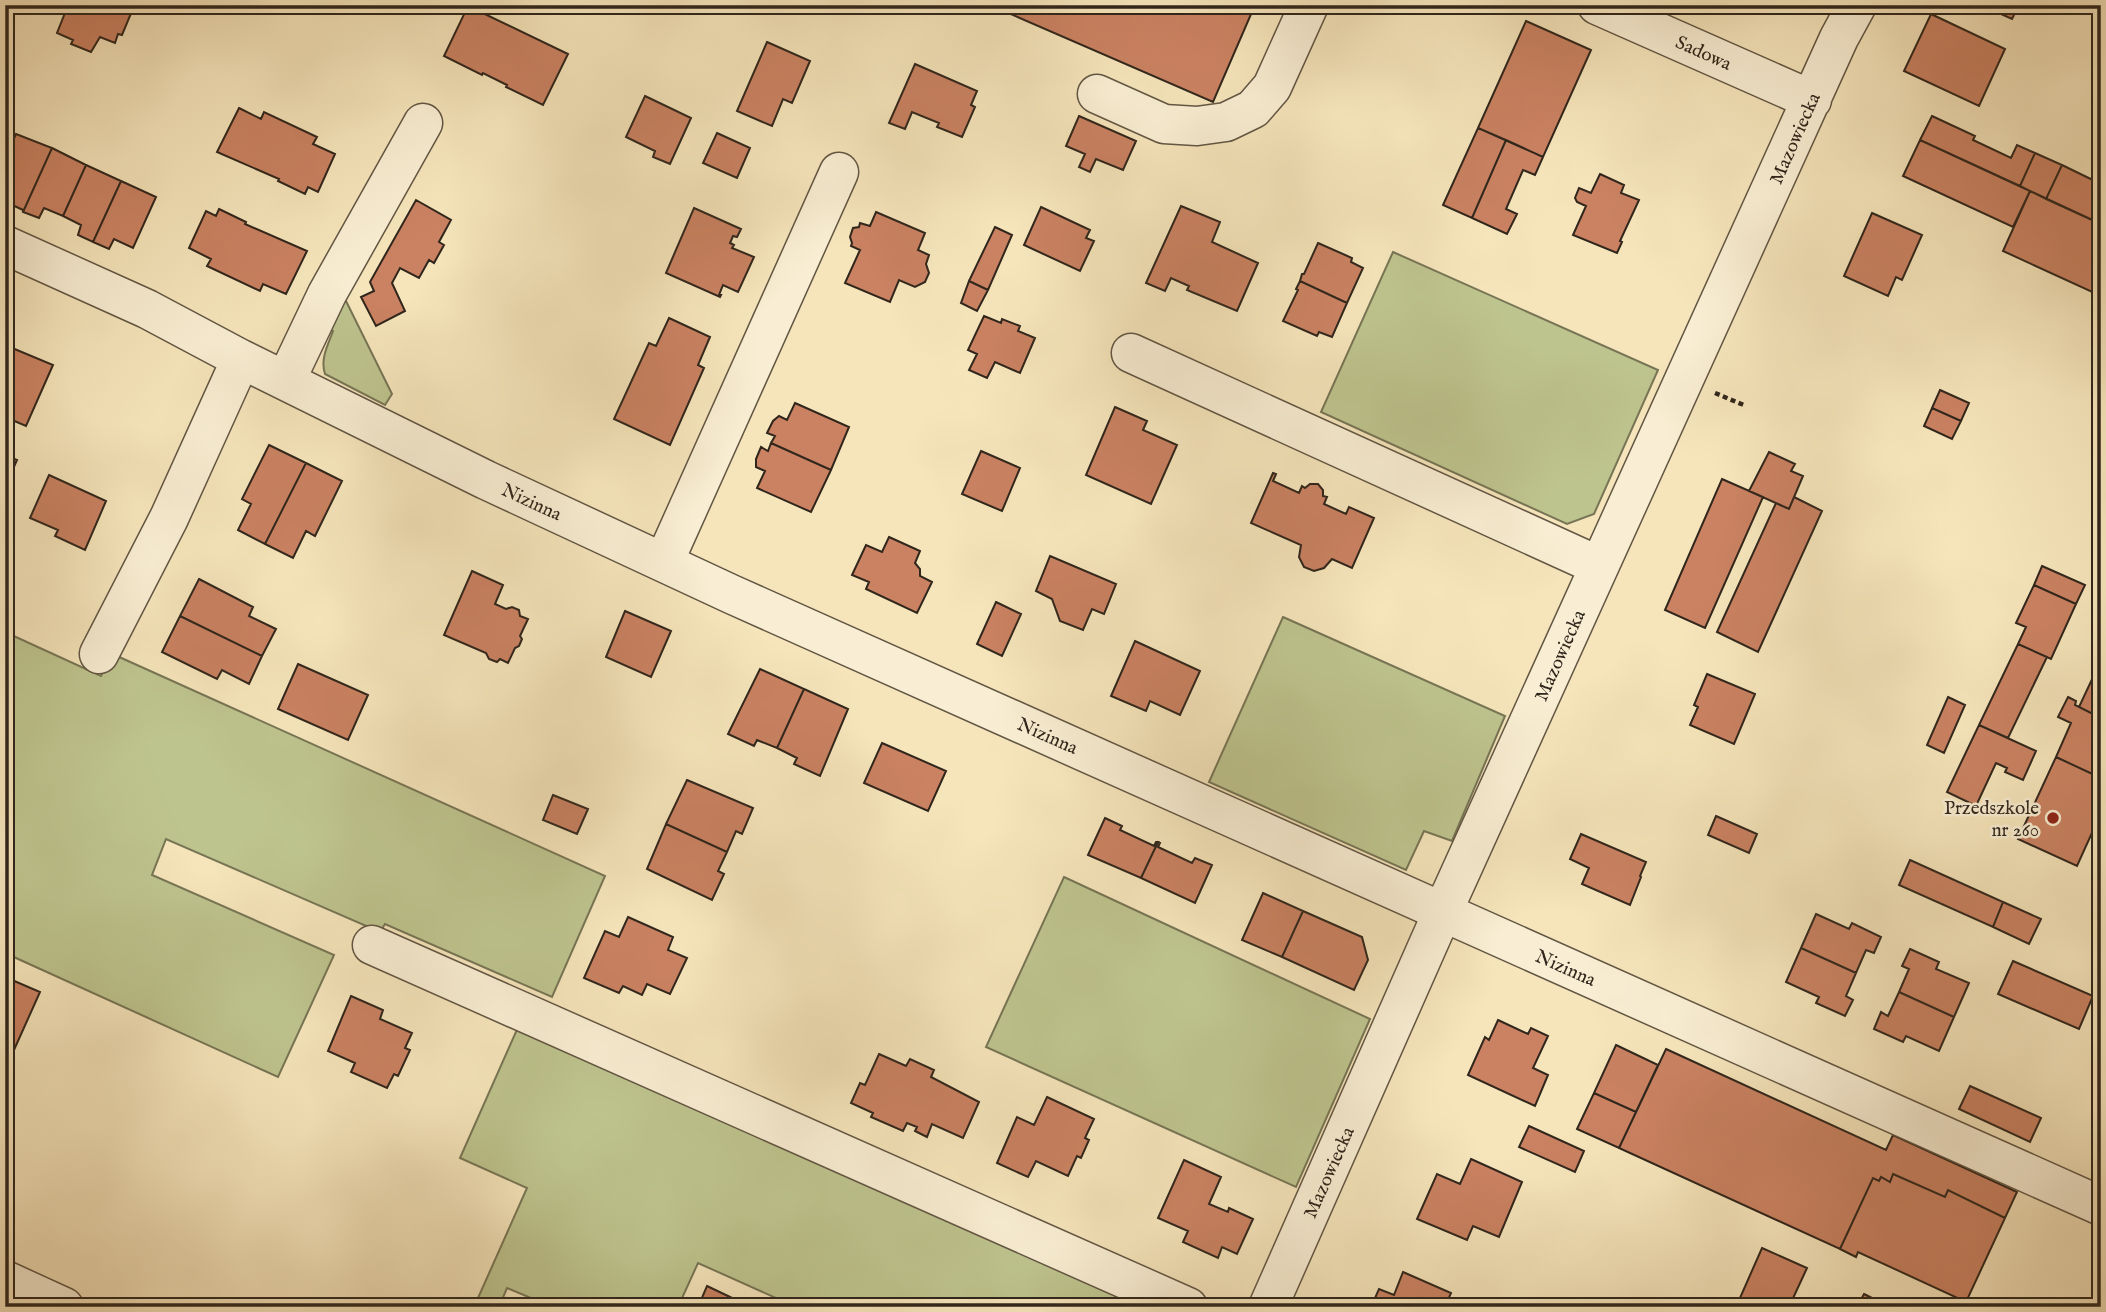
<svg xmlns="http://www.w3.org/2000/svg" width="2106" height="1312" viewBox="0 0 2106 1312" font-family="'IM FELL English',serif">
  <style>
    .green { fill: #bec48e; stroke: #777555; stroke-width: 2 }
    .building { fill: #ca8262; stroke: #30261c; stroke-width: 2 }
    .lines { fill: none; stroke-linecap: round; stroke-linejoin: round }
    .minor-casing { stroke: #625644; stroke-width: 41 }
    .path { stroke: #30261c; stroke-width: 4.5; stroke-dasharray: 5 3.5; stroke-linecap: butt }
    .minor { stroke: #f9eed3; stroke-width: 38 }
    .poi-dot { fill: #8f2418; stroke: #f9eed3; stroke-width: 2.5 }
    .labels { text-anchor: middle; stroke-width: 5; stroke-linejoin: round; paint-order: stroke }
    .street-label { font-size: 19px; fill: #30261c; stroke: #f9eed3 }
    .poi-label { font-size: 19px; fill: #30261c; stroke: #f9eed3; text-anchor: end }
  </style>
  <rect width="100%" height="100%" fill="#f6e5bb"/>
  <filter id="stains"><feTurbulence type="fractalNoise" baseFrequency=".00286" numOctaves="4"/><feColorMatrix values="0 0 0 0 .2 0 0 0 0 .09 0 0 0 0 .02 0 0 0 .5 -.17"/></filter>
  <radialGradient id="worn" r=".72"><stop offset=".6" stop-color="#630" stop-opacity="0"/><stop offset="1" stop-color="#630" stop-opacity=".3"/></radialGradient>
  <path class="green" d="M1393,252L1658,370L1594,514L1567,524L1321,412Z
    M344,297L392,394L385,405L325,374C320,359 328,345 333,331L325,328Z
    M1283,617L1505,716L1452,841L1424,831L1406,870L1209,782Z
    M5,632L101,676L108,663L117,656L605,876L552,997L385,924L380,932L166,839L152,875L334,955L278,1077L5,953Z
    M1064,877L1370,1019L1296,1187L986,1047Z
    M519,1025L1150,1307H796L698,1263L678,1307H567L560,1304L558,1307H542L543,1303L507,1288L499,1307H474L527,1188L460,1158Z"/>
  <path class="building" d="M72,5H130L128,9L132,11L122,35L118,34L115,43L100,37L91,52L71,44L73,40L57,33L67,8Z
    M990,5H1255L1213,102Z
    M1981,5H2019L2012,19Z
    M468,6L568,54L543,105L506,87L507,85L483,73L482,75L444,56Z
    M1931,14L2005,49L1979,106L1904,71Z
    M1526,21L1591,50L1543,157L1478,128Z
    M767,42L810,61L792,103L783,99L772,126L737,111Z
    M915,64L977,91L971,105L975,107L962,137L937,127L939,123L912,112L905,129L889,123Z
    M645,96L691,118L670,164L653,157L655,151L626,137Z
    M239,108L261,119L264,112L317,137L313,144L335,154L318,192L308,187L305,194L278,181L279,179L217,152Z
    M1079,116L1136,141L1123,170L1096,159L1090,172L1079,167L1085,154L1066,146Z
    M1932,116L1975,136L1973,140L2011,158L2017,145L2035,153L2020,186L1920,140Z
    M1478,128L1506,140L1472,218L1443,205Z
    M717,133L750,148L737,178L703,163Z
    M16,134L52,148L23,212V210L8,203L13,193L5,190V158Z
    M1506,140L1543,157L1535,175L1523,170L1506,209L1517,214L1507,234L1472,218Z
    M1920,140L2030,191L2013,227L1903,176Z
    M52,148L86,165L63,216L44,208L39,218L23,212Z
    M2035,153L2062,165L2046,199L2020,186Z
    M86,165L121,181L93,242L78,235L81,225L63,216Z
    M2062,165L2101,184V206L2094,221L2046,199Z
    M1600,174L1624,185L1621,193L1639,200L1620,241L1622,242L1617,253L1573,235L1586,206L1577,202L1575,198L1579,188L1591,193Z
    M121,181L156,197L133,248L114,239L109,249L93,242Z
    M2030,191L2101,224V296L2003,251Z
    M416,200L451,220L439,242L444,245L434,263L429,260L419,278L400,268L392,283L405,311L376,326L361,297L374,291L370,282Z
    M1181,206L1220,222L1212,242L1258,263L1237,311L1187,290L1189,286L1171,278L1165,291L1146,283Z
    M1041,207L1090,230L1086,238L1094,241L1080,271L1024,245Z
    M694,208L741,229L737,237L733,236L730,243L734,245L732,248L754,257L738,292L723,285L719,295H721L720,297L666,273Z
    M219,209L246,222L245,224L307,251L286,294L263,284L260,291L207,266L211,259L189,248L206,211L216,216Z
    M876,212L925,233L918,250L929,255L926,264L929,273L925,282L915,287L899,280L890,302L845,283L860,250L851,246L852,243L850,237L853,228L859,227L860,223L870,226Z
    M1872,213L1922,235L1902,280L1896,277L1888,296L1844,276Z
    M995,227L1012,235L988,290L969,281Z
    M1318,243L1352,258L1351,262L1363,268L1347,303L1300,281L1302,274H1304Z
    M969,281L988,290L977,311L961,303Z
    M1300,281L1347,303L1332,337L1319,332L1317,336L1283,321L1298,290L1296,289Z
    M984,316L1001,323L1002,319L1020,326L1018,331L1035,338L1020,373L995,362L987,378L969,370L977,354L968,350Z
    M669,318L710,337L698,365L704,368L670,445L614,419L649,343L656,346Z
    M5,345L53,365L26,426L5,417Z
    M1940,390L1969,403L1961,421L1932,408Z
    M795,403L849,427L831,470L771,443L775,436L767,433L773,421L779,416L787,420Z
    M1115,407L1147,421L1143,430L1177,445L1151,504L1086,475Z
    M1932,408L1961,421L1952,439L1924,426Z
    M771,443L831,470L811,512L757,488L765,471L756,467V459L761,447L768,451Z
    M269,445L306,463L265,544L238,530L251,504L242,499Z
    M981,451L1020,468L1002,511L962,494Z
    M1769,452L1795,464L1791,471L1803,476L1789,509L1749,491Z
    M5,455L17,460L5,487Z
    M306,463L342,481L315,536L306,531L293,558L265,544Z
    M1273,473L1276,474L1273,481L1299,493L1302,486L1305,488L1310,484H1318L1323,490V496L1327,497L1324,504L1346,514L1349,507L1374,518L1352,568L1332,559L1324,568L1314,571L1304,567L1299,557L1301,545L1251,523Z
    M49,475L106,501L85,550L55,536L58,530L30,518Z
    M1722,479L1763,497L1705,628L1665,610Z
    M1794,497L1822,511L1758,652L1717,632L1776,503L1789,509Z
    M889,537L920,551L915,563L920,569V576L932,582L917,613L866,589L869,582L852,575L866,545L882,552Z
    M1050,556L1116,584L1104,614L1092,609L1083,630L1060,621L1052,599L1036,591Z
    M2042,566L2085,585L2076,604L2034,585Z
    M472,571L503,585L495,604L506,609L512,607L519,610L520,616L528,619L520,636L522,639L519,646L515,648L508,663L500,659L497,662L489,659L486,653L444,635Z
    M199,579L253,607L249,616L276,629L262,656L180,616Z
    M2034,585L2076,604L2051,659L2018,644L2026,627L2016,623Z
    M996,602L1021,614L1002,656L977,644Z
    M625,611L671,631L651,677L606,657Z
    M180,616L262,656L249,684L222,670L217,679L162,652Z
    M1135,641L1200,671L1180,715L1150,701L1146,711L1111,696Z
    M2018,644L2047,657L2008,738L1979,725Z
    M298,664L368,695L348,740L278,709Z
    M760,669L804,689L777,748L757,740L754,746L728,734Z
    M1707,674L1755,694L1734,744L1690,725L1698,707L1694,705Z
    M2093,677L2101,681V718L2079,707Z
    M804,689L848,709L820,776L794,764L797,758L777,748Z
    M1948,697L1965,705L1944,753L1927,745Z
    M2068,697L2076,701L2075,705L2101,718V778L2056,757L2071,723L2058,717Z
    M1979,725L2036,751L2023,780L2005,772L2007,768L1996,763L1976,806L1947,792Z
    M882,743L946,771L928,811L864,783Z
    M2056,757L2101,778V813L2077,866L2018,839Z
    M687,780L753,808L742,834L736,831L727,852L666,824Z
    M553,795L588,809L577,834L543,820Z
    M1716,816L1757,834L1749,853L1708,835Z
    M1105,818L1122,826L1120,830L1154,846L1156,842H1158L1141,878L1088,855Z
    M666,824L727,852L718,871L724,874L712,900L647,869Z
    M1581,834L1646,862L1640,876L1641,877L1630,905L1582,884L1589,868L1570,859Z
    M1158,842L1160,843L1158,847L1192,863L1195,858L1212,865L1195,903L1141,878Z
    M1910,860L2003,902L1993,927L1899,885Z
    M1263,893L1303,911L1282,957L1242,940Z
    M2003,902L2041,919L2029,944L1993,927Z
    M1303,911L1362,937L1368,960L1354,990L1282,957Z
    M1816,914L1849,929L1852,923L1881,937L1874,953L1866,950L1856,973L1801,948Z
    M628,917L673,937L668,950L687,958L670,994L647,984L642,995L623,986L619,993L584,978L605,931L619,937Z
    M1801,948L1856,973L1846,996L1853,1000L1845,1016L1816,1003L1819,997L1786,982Z
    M1910,949L1939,962L1936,969L1969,983L1954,1017L1899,992L1909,969L1902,966Z
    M2013,961L2093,996L2079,1029L1998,994Z
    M5,977L40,992L5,1070Z
    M1899,992L1954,1017L1939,1051L1906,1036L1903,1042L1874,1029L1881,1012L1888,1016Z
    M351,996L383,1010L380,1019L412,1033L405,1048L410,1050L398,1076L394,1074L387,1088L351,1072L355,1063L328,1051Z
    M1498,1020L1528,1034L1531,1028L1548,1036L1533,1068L1548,1075L1535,1106L1468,1075L1485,1037L1489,1040Z
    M1616,1045L1658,1065L1636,1112L1594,1093Z
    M1666,1049L1886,1150L1893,1135L2017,1192L2005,1218L1948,1190L1945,1197L1893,1174L1890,1182L1881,1177L1879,1181L1873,1178L1840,1249L1619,1148Z
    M879,1054L906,1066L910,1059L934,1070L931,1077L979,1102L963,1138L932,1124L927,1137L915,1131L917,1127L907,1123L903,1131L871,1117L873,1113L851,1103L860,1083L865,1085Z
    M1970,1086L2041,1118L2030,1142L1959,1109Z
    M1594,1093L1636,1112L1619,1148L1577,1129Z
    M1047,1097L1094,1119L1085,1138L1089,1140L1081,1158L1077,1156L1068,1176L1036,1161L1028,1177L997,1163L1017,1117L1034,1125Z
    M1529,1126L1584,1151L1575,1172L1519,1147Z
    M1471,1159L1522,1182L1499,1237L1473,1226L1467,1240L1417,1219L1437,1174L1460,1184Z
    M1184,1160L1221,1177L1209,1204L1228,1212L1229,1208L1253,1219L1237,1254L1222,1247L1218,1258L1183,1242L1188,1231L1158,1218Z
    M1893,1174L1945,1197L1948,1190L2005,1218L1966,1302L1858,1252L1856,1257L1840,1249L1873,1178L1879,1181L1881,1177L1890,1182Z
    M1762,1248L1807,1268L1789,1307H1736Z
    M1403,1272L1451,1293L1445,1307H1371L1379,1289L1394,1295Z
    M707,1286L751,1307H698Z
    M1864,1294L1890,1307H1857Z
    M507,1298L527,1307H503Z"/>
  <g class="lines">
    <defs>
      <path id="minor" d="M1597,5L1812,100
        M1097,94L1164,124L1197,126L1226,122L1253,109L1272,87L1309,5
        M5,245L147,309L241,359L486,480L731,594L2101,1206
        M1131,353L1599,566
        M286,380L327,294L423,123
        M664,562L839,172
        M99,654L169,518L241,359
        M372,945L1188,1307
        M5,1280L64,1307
        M1268,1307L1443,911L1839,38L1857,5"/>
    </defs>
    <use href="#minor" class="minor-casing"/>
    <path class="path" d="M1715,393L1746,406"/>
    <use href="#minor" class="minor"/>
  </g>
  <circle class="poi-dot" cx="2053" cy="818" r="7"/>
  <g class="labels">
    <g class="street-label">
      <text transform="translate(1704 52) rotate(24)" y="7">Sadowa</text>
      <text transform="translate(1794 138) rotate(-66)" y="7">Mazowiecka</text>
      <text transform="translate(532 501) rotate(25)" y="7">Nizinna</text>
      <text transform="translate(1559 655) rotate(-66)" y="7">Mazowiecka</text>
      <text transform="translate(1048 735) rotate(24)" y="7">Nizinna</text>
      <text transform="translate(1566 967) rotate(24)" y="7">Nizinna</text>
      <text transform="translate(1328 1172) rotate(-66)" y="7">Mazowiecka</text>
    </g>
    <g class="poi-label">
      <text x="2039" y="814">Przedszkole<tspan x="2039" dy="22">nr 260</tspan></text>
    </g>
  </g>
  <rect width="2106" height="1312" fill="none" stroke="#f6e5bb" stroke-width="28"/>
  <rect x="7" y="7" width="2092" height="1298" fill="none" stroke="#30261c" stroke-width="3.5"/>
  <rect x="14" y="14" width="2078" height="1284" fill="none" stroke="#30261c" stroke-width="2"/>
  <rect width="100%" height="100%" filter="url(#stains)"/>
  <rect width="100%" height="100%" fill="url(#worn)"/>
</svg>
